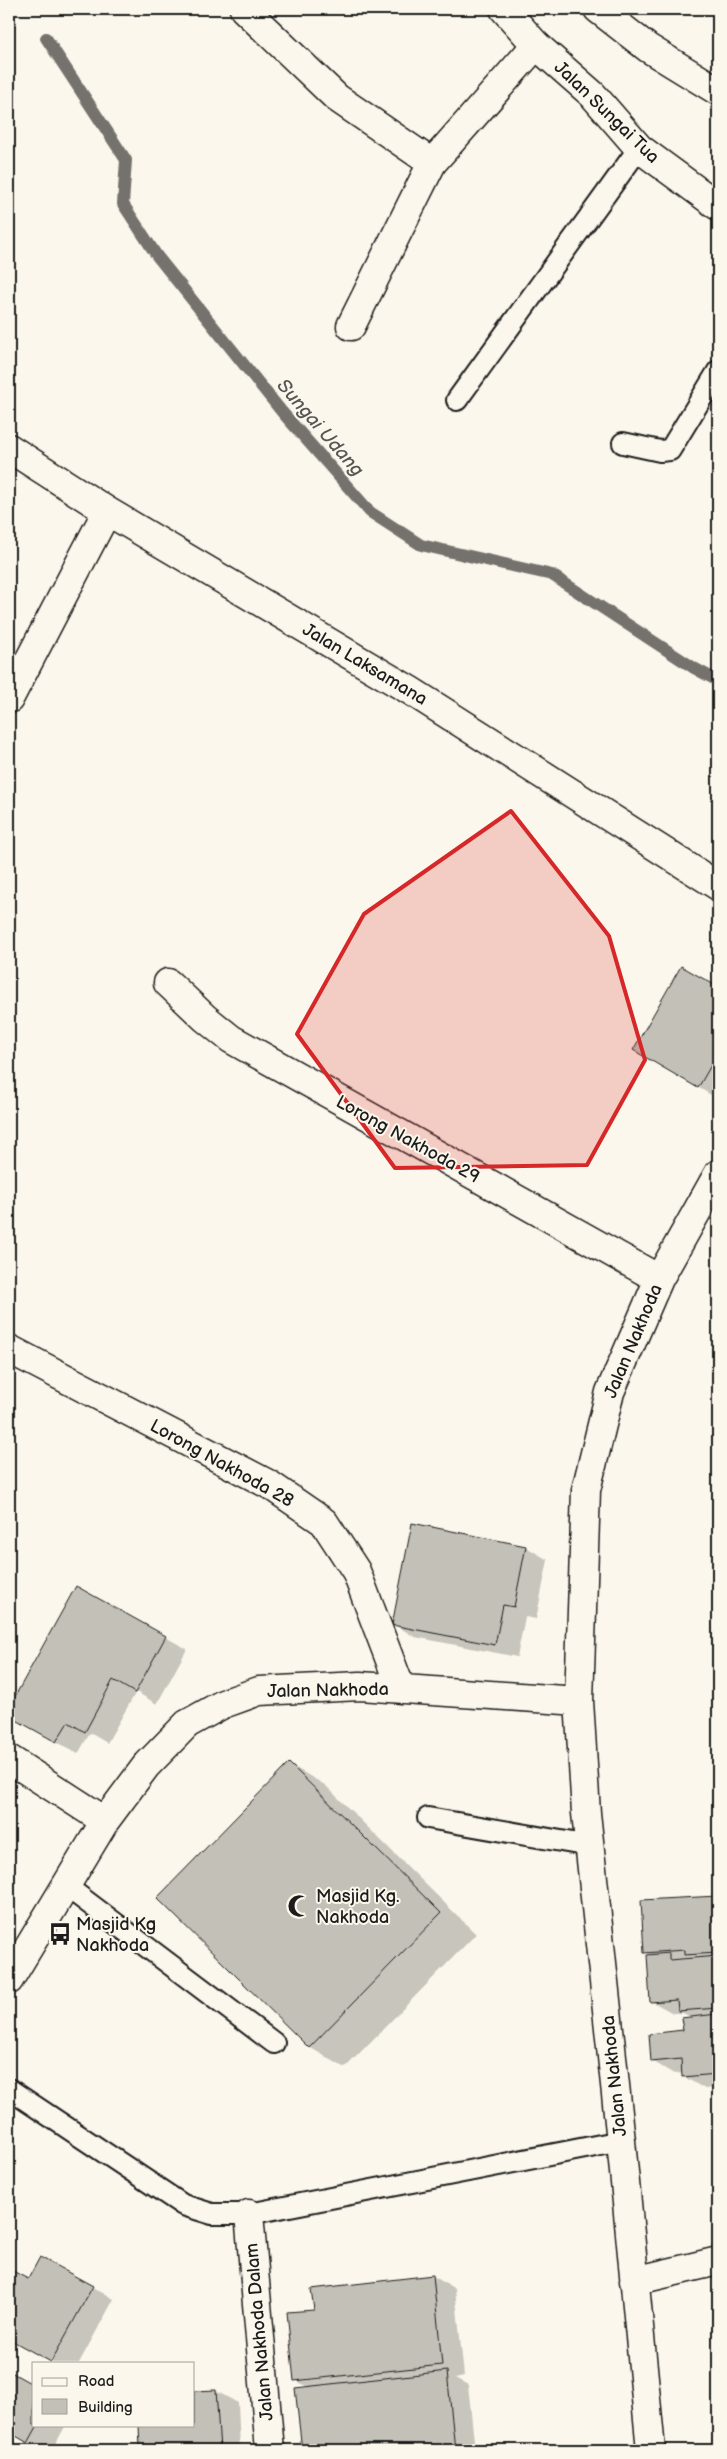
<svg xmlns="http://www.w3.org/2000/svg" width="727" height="2459" viewBox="0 0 727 2459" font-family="'Balsamiq Sans',sans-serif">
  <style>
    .shadow { fill: #0003 }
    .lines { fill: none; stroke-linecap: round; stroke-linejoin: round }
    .stream { stroke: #74726e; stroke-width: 12 }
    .building { fill: #c3c0b8; stroke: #1c1c1c }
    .service-casing { stroke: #1c1c1c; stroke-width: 24 }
    .minor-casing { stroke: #1c1c1c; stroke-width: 31 }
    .secondary-casing { stroke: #1c1c1c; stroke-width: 31 }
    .service { stroke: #fbf7ec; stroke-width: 20 }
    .minor { stroke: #fbf7ec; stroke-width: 28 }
    .secondary { stroke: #fbf7ec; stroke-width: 28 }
    .marked { fill: #d62828; fill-opacity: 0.2; stroke: #d62828; stroke-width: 4; stroke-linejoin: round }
    .labels { text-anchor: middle; stroke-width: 4; stroke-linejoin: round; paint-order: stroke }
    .street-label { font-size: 18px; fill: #1c1c1c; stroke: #fbf7ec }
    .poi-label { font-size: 18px; fill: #1c1c1c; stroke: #fbf7ec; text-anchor: start }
    .water-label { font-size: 19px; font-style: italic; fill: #575653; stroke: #fbf7ec }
  </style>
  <rect width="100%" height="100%" fill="#fbf7ec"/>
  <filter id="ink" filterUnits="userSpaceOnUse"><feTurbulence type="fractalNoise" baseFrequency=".02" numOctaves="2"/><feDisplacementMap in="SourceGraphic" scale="10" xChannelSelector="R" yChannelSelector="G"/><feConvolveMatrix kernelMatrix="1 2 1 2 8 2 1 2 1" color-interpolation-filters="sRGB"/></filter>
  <g filter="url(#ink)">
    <path class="shadow" d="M682,968L718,989V1099L634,1050Z
      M413,1525L526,1547L548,1560L536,1619L525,1617L517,1657L415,1637L393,1624Z
      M76,1588L187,1649L157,1704L136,1692L107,1743L90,1733L78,1754L9,1714V1710Z
      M289,1764L325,1785L476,1934L345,2068L309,2047Z
      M718,1897V2088L705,2089L684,2077L683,2073L674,2074L652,2061L684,2032L692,2018L683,2013H673L651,2001L653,1956L645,1952L643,1901Z
      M9,2270L29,2281L92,2287L114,2299L79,2363H53L9,2339Z
      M433,2276L455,2289L464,2376L455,2378L468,2385L475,2450H303L297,2389L309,2388L295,2380L316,2311Z
      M9,2373L34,2386V2425H66L52,2450H42L9,2431Z
      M216,2391L238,2403L240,2450H141L140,2426L194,2425V2392Z"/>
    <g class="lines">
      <path class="stream" d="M46,38L126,160L123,204L157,256L282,412L370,512L421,545L552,575L694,668L718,681"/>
    </g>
    <path class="building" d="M681,966L718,987V1053L698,1088L633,1050Z
      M412,1523L526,1546L514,1607L503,1605L495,1645L392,1625Z
      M76,1586L166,1636L135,1693L113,1680L85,1732L68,1722L56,1742L9,1716V1707Z
      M289,1763L441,1913L309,2048L157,1898Z
      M718,1896V1953L684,1955V1950L644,1953L641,1900Z
      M669,1953V1960L718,1956V2008L678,2011L677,2000L650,2002L647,1955Z
      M718,2014V2074L682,2077L681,2059L651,2062L649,2034L683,2030L681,2018Z
      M40,2257L93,2286L51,2362L9,2339V2269L28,2279Z
      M433,2275L442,2365L294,2381L287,2312L314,2310L311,2289Z
      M9,2371L34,2385V2425H38L28,2443L9,2432Z
      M447,2371L455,2450H302L295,2388Z
      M216,2390L220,2450H140L139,2425H194V2391Z"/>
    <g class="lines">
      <defs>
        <path id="service" d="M457,400L639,148
          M623,443L660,451L670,450L718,371
          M428,1818L590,1846
          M66,1886L274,2043
          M9,2089L183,2205L212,2214H249L621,2141"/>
        <path id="minor" d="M244,9L337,98L432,163L536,45
          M351,326L432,163
          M9,448L107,511L411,691L718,886
          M9,699L107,511
          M168,983L205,1018L231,1039L659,1279
          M9,1349L270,1485L324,1522L356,1571L401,1689
          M9,1759L105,1821
          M9,1980L105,1821L146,1766L187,1724L223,1704L259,1691L360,1686L579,1701
          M249,2214L270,2450
          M634,2281L718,2261
          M651,2450L621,2141L586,1813L579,1701L586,1490L610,1392L659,1279L718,1174"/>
        <path id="secondary" d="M504,9L536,45L593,95L639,148L718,206
          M598,9L648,48L718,91"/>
      </defs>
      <use href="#service" class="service-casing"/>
      <use href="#minor" class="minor-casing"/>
      <use href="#secondary" class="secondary-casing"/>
      <use href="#service" class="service"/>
      <use href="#minor" class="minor"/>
      <use href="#secondary" class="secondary"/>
    </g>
  </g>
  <path class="marked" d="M511,811L609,936L645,1060L587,1165L395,1168L297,1034L364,914Z"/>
  <defs>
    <symbol id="mosque-bare" viewBox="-9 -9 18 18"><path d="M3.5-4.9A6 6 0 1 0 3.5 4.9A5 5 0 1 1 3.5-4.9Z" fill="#1c1c1c" stroke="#fbf7ec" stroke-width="2.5" paint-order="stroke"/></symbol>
    <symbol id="bus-bare" viewBox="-9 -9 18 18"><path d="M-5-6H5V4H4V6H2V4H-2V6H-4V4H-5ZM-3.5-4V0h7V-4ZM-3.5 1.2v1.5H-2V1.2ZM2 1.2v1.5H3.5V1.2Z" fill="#1c1c1c" stroke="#fbf7ec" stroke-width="2.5" paint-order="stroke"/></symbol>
  </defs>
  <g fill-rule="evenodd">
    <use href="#mosque-bare" x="283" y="1890" width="32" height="32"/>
    <use href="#bus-bare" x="44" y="1918" width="32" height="32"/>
  </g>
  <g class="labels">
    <g class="street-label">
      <text transform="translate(607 112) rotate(44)" y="6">Jalan Sungai Tua</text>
      <text transform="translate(365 664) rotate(31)" y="6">Jalan Laksamana</text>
      <text transform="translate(408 1139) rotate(29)" y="6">Lorong Nakhoda 29</text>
      <text transform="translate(633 1341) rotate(-67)" y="6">Jalan Nakhoda</text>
      <text transform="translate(222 1463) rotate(29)" y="6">Lorong Nakhoda 28</text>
      <text transform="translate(328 1690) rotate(-1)" y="6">Jalan Nakhoda</text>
      <text transform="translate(614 2076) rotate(-96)" y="6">Jalan Nakhoda</text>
      <text transform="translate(259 2332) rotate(-95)" y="6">Jalan Nakhoda Dalam</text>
    </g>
    <g class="poi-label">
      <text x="316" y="1902">Masjid Kg.<tspan x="316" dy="21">Nakhoda</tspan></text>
      <text x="76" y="1930">Masjid Kg<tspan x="76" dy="21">Nakhoda</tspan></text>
    </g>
    <g class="water-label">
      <text transform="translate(321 427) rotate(49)" y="7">Sungai Udang</text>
    </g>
  </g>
  <rect width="727" height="2459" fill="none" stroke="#fbf7ec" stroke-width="30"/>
  <rect x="15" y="15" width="697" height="2429" fill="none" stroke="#1c1c1c" stroke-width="2" filter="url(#ink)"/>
  <rect x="32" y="2362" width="162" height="65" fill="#fbf7ec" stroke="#a29f99"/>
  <rect x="42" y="2378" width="25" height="8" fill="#fbf7ec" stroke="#a29f99"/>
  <text x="78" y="2386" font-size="15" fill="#1c1c1c">Road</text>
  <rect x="42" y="2399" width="25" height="15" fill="#c3c0b8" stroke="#a29f99"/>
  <text x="78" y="2412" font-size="15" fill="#1c1c1c">Building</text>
</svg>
